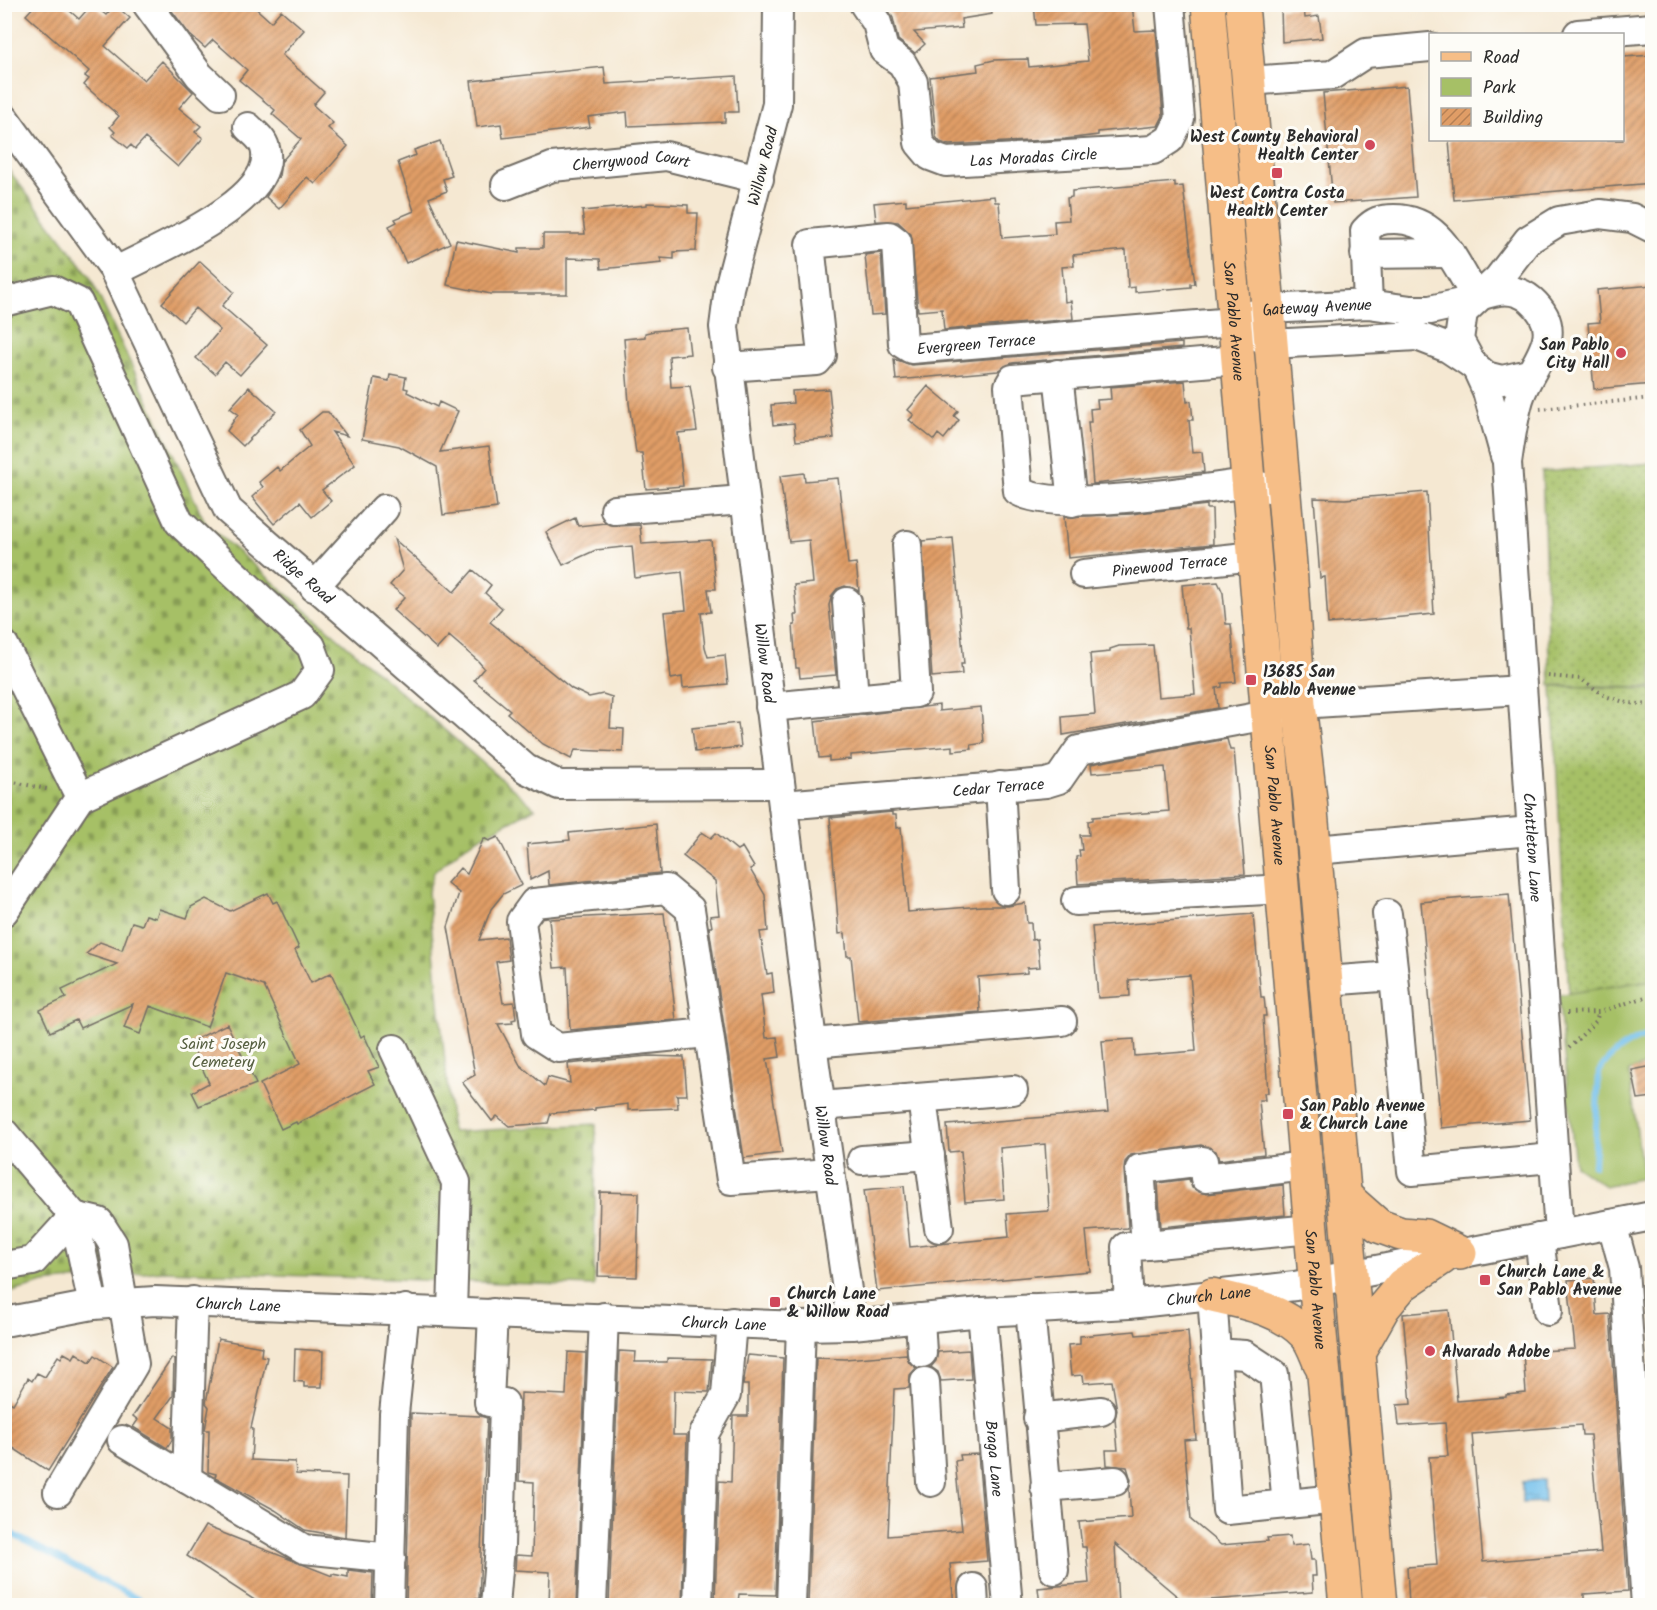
<svg xmlns="http://www.w3.org/2000/svg" width="1657" height="1610" viewBox="0 0 1657 1610" font-family="Kalam,sans-serif">
  <style>
    .grass { fill: url(#grass-dots); stroke: #687648; stroke-width: 1.5 }
    .cemetery { fill: url(#cemetery-stones); stroke: #687648; stroke-width: 1.5 }
    .park { fill: #a6c066; stroke: #687648; stroke-width: 1.5 }
    .water { fill: url(#water-ripples); stroke: #4e768c; stroke-width: 1.5 }
    .lines { fill: none; stroke-linecap: round; stroke-linejoin: round }
    .stream { stroke: #72c0ec; stroke-width: 6 }
    .building { fill: url(#building-hatch); fill-rule: evenodd }
    .minor-casing { stroke: #726d65; stroke-width: 32 }
    .major-casing { stroke: #726d65; stroke-width: 36 }
    .path { stroke: #726d65; stroke-width: 4; stroke-dasharray: 1.5 4.5; stroke-linecap: butt }
    .minor { stroke: #fff; stroke-width: 28 }
    .major { stroke: #f6be87; stroke-width: 33 }
    .poi-dot { fill: #d1495b; stroke: #fdfcf7; stroke-width: 2 }
    .labels { text-anchor: middle; stroke-width: 6; stroke-linejoin: round; paint-order: stroke }
    .poi-label { font-size: 16px; font-weight: bold; fill: #2b2b2b; stroke: #fdfcf7; text-anchor: start }
    .street-label { font-size: 16px; fill: #2b2b2b; stroke: #fdfcf7 }
    .park-label { font-size: 16px; fill: #565f40; stroke: #fdfcf7 }
  </style>
  <defs>
    <pattern id="grass-dots" width="8" height="8" patternUnits="userSpaceOnUse" patternTransform="scale(1.5)"><rect width="8" height="8" fill="#a6c066"/><path d="M2 2h.1M6 6h.1" fill="none" stroke="#879c54" stroke-width="1.8" stroke-linecap="round"/></pattern>
    <pattern id="cemetery-stones" width="16" height="16" patternUnits="userSpaceOnUse" patternTransform="scale(1.5)"><rect width="16" height="16" fill="#a6c066"/><path d="M2 7V4a2 2 0 0 1 4 0v3zM10 15v-3a2 2 0 0 1 4 0v3z" fill="#879c54"/></pattern>
    <pattern id="water-ripples" width="26" height="14" patternUnits="userSpaceOnUse" patternTransform="scale(1.5)"><rect width="26" height="14" fill="#72c0ec"/><path d="M2 4q2-2 4 0t4 0M15 11q2-2 4 0t4 0" fill="none" stroke="#5e9cbf"/></pattern>
    <pattern id="building-hatch" width="6" height="6" patternUnits="userSpaceOnUse" patternTransform="scale(1.5)"><rect width="6" height="6" fill="#e09d66"/><path d="M-1 1l2-2M0 6l6-6M5 7l2-2" fill="none" stroke="#b68054"/></pattern>
  </defs>
  <rect width="100%" height="100%" fill="#fdfcf7"/>
  <filter id="ink" filterUnits="userSpaceOnUse"><feTurbulence type="fractalNoise" baseFrequency=".0167" numOctaves="2"/><feDisplacementMap in="SourceGraphic" scale="12" xChannelSelector="R" yChannelSelector="G"/><feConvolveMatrix kernelMatrix="1 2 1 2 8 2 1 2 1" color-interpolation-filters="sRGB"/></filter>
  <filter id="wash" filterUnits="userSpaceOnUse"><feTurbulence type="fractalNoise" baseFrequency=".008" numOctaves="4" result="noise"/><feDisplacementMap in="SourceGraphic" scale="24" xChannelSelector="R" yChannelSelector="G"/><feGaussianBlur stdDeviation="1.35" result="paint"/><feColorMatrix in="noise" values="0 0 0 0 0 0 0 0 0 0 0 0 0 0 0 0 0 1.4 0 .05"/><feComposite in="paint" operator="in"/></filter>
  <g filter="url(#wash)">
    <rect width="100%" height="100%" fill="#f5e8d2"/>
    <path class="grass" d="M1652,463V687L1550,685L1542,472Z
      M1552,686L1652,689V980L1569,996Z"/>
    <path class="cemetery" d="M4,164L89,275L206,524L535,808L466,845L434,872L428,892L452,1132L596,1124L594,1286L163,1271L44,1283L5,1294Z"/>
    <path class="park" d="M1652,980V1063L1629,1071L1643,1178L1605,1186L1575,1166L1558,995Z"/>
    <path class="water" d="M1543,1480L1544,1502L1522,1503V1482Z"/>
    <g class="lines">
      <path class="stream" d="M1594,1165L1599,1072C1609,1053 1632,1040 1652,1034
        M4,1530L151,1606"/>
    </g>
    <g id="blocks">
      <path class="building" d="M36,4H62L79,19L92,4L106,15L115,5L130,18L105,46L144,80L162,61L193,92L179,108L201,126L195,132L203,138L178,167L145,138L135,149L131,145L128,148L112,135L115,132L110,127L119,116L84,85L89,79L85,76L89,71L26,15Z
        M171,4H251L271,22L281,10L304,30L282,55L324,92L313,105L333,123L328,128L348,146L315,184L307,177L279,209L266,197L279,176L281,162L301,139L272,114L275,110L239,80L247,70L213,40L205,48L190,35L169,7Z
        M885,4H991L992,14L961,19L962,28L914,32L925,44L915,53L898,40L893,18Z
        M1034,4H1132L1135,31L1156,30L1163,116L1158,126L1098,132V135L1065,139L949,145L940,142L936,137L930,77L978,71L977,64L994,60L1028,59L1029,67L1088,61L1084,24L1036,25Z
        M1304,6L1305,18L1319,16L1322,38L1282,42L1281,8Z
        M1653,55V183L1454,200L1449,140H1623V57Z
        M604,67L606,84L736,76L738,112H725V122L628,126L627,112L588,117L590,127L503,138L501,124L477,127L471,81Z
        M1407,86L1416,197L1333,203L1323,93Z
        M440,141L452,176L443,179L447,191L429,198L450,243L406,263L389,226L397,222L395,219L414,211L398,162L416,155L414,150Z
        M1175,182V187L1183,186L1195,284H1191V287L1135,292V287L1128,288L1126,250L1073,255L1074,266L1062,267L1065,302L1071,301L1073,319L944,330L942,309L918,311L911,234L898,222L876,221L874,203L906,200V205L994,196L995,202H999L1002,238L1055,234L1054,221L1069,220L1067,198L1072,197V191Z
        M647,203L688,205V213H698L696,251L674,252V259L660,258L662,263L601,269L600,259L567,258V294H491L447,285L456,240L519,253V248H543V234H585L582,211L647,205Z
        M881,253L885,314L871,315L865,255Z
        M200,261L234,292L222,306L267,345L240,375L225,362L215,374L196,358L220,330L195,308L183,322L162,303Z
        M1653,285V384L1594,389L1588,323L1600,322L1597,290Z
        M687,328L690,354L669,356L671,387L690,386L694,410L697,431L678,433L683,486L646,489L642,453H636L629,403L624,339L645,337V333L654,331Z
        M1182,343V348L1012,363L998,371L896,380L894,359L912,365Z
        M390,374L406,377L404,388L408,389L407,392L437,407L439,402L458,411L440,452L489,446L497,508L443,515L437,467L399,446L362,439L374,378L389,381Z
        M1185,381L1187,402L1191,401L1193,420H1189L1192,453L1202,452L1204,472L1093,484L1088,422H1091L1090,409L1098,408L1097,400L1111,399L1110,387Z
        M928,386L958,411L954,416L959,420L944,439L938,434L934,440L909,420L914,415L908,410Z
        M249,387L276,411L243,446L227,431L238,414L230,408Z
        M829,389L834,438L796,441L794,423L773,425L771,405L793,403L792,391Z
        M322,412H328L347,436L332,432L355,465L322,490L331,501L312,517L300,502L274,524L252,497L263,487L259,482L277,467L280,471L310,446L300,430Z
        M804,473L805,481L838,478L848,564L856,563L859,591L845,586L837,589L832,595L829,605L836,675L800,678L799,668H796L793,625H795L794,615H797L794,585L813,583L809,540L789,542L780,476Z
        M1427,492L1434,614L1328,624L1325,577L1320,578L1314,498L1345,499Z
        M1207,505V509H1212L1213,544L1068,558L1064,517L1131,514Z
        M575,518L578,526L605,523L616,526L640,525L642,544L711,540L716,589H708L711,612L701,613L705,647L708,657L725,655L728,684L683,688L682,677L671,679L664,612L686,610L682,572L635,578L632,546L596,550L563,565L546,532Z
        M953,538L964,664H961L962,674L932,677L922,541Z
        M394,539L454,592L473,570L491,585L485,593L502,608L490,622L572,689L589,697L603,694L612,697L610,728L624,729L623,752L575,750L571,759L543,744L507,713L510,710L474,680L484,668L478,661L449,636L437,649L393,610L405,597L390,585L403,570Z
        M1218,582L1223,593L1226,624H1231L1236,682L1222,683V687L1216,688L1218,708L1063,735L1062,717L1095,714L1090,654L1110,652V649L1119,646L1153,645L1158,697L1195,694L1189,628H1186L1182,585Z
        M939,705V711L981,707L984,743L971,745L972,749L953,751V746L851,755V759L829,761V757L819,758L815,721Z
        M738,723L741,747L695,752L692,728Z
        M1227,739L1230,750H1234L1245,874L1078,884L1076,857L1080,856L1079,850H1082L1080,835H1089L1088,821L1093,820V817L1169,811L1165,767L1092,773L1091,764Z
        M892,812V815H896L897,828L901,827L908,912L982,906H1008L1025,903L1027,923H1031L1032,940L1037,939L1040,967L1027,968V973L978,977L980,1012L858,1022L851,956H847L845,933L839,934L830,818Z
        M656,824L660,873L549,885L548,871L530,880L527,844L570,840L569,833Z
        M702,832L711,838L716,833L737,850L742,847L754,867L750,869L765,895L768,931L760,932L767,974L772,973L774,993L761,995L766,1038L777,1037L780,1057L767,1059L782,1153L744,1158L709,927H712L710,916L719,915L715,881L683,856Z
        M498,837L522,885L503,894L491,909L479,940L506,937L509,960L496,962L503,1003L514,1002L516,1019L512,1020L513,1023L498,1024L520,1065L545,1086L548,1077L570,1083L568,1064L648,1056L684,1057L687,1095H677L678,1108L628,1110V1104L595,1108V1110L551,1113L548,1123L509,1126L497,1116L492,1121L462,1082L475,1075L448,927L459,893L447,883L460,868L467,874L484,838L489,841Z
        M268,893L273,903L277,901L299,948L295,950L311,983L331,973L361,1037L364,1035L379,1067L368,1071L375,1084L297,1124L296,1122L281,1129L260,1084L300,1064L264,986L226,973L207,1027L150,1006L140,1034L124,1028L133,1004L80,1028L76,1020L50,1032L40,1010L66,998L62,990L117,964L86,954L100,942L122,950L132,922L142,925L146,915L156,918L159,909L187,918L191,907L206,899L230,911Z
        M1509,894L1530,1120L1441,1128L1421,902Z
        M664,913L676,1020L570,1030L567,967L554,968L549,919Z
        M1253,914L1261,997H1264L1266,1016H1263L1268,1093H1264L1265,1100H1259L1264,1154L1219,1160L1216,1151L1201,1145L1131,1155L1125,1162L1124,1170L1128,1228L1086,1231L1090,1271L877,1291L864,1190L904,1186L910,1247L1009,1237L1007,1214L1049,1211L1045,1144L1000,1148L1004,1199L965,1202L961,1151L949,1152L947,1125L1108,1112L1102,1041L1134,1039L1135,1056L1196,1051L1190,975L1129,980L1130,996L1098,998L1092,927Z
        M227,1024L256,1084L199,1106L192,1092L209,1083L190,1042Z
        M1653,1066V1097L1638,1099L1632,1070Z
        M1189,1179L1192,1188L1206,1194L1283,1185L1285,1215L1161,1227L1158,1183Z
        M600,1192L639,1193L637,1277L598,1276Z
        M1594,1278L1597,1315L1610,1314L1628,1591L1584,1594V1600L1509,1605H1487L1486,1600L1409,1605L1407,1567L1437,1565L1429,1457L1448,1456L1445,1423L1399,1426L1397,1405L1411,1404L1403,1314L1449,1310L1457,1401L1506,1397V1395L1526,1393L1523,1352L1575,1349L1568,1280ZM1581,1425L1582,1435H1590L1601,1552L1483,1562L1472,1434Z
        M1135,1331L1136,1335L1188,1331L1196,1439L1184,1440L1191,1520L1221,1545L1268,1541L1267,1538L1290,1536L1291,1546L1309,1544L1311,1560H1315L1316,1576H1312L1313,1592L1184,1602L1115,1544L1118,1605H1040L1038,1588L1089,1583L1086,1547H1082L1079,1522L1131,1518L1129,1489L1131,1480L1127,1467L1107,1465L1106,1450H1118L1115,1419L1117,1410L1112,1381L1084,1383L1083,1375L1071,1376L1068,1345L1080,1344V1336Z
        M218,1339L262,1347L261,1356L267,1357L251,1428L253,1429L251,1460L295,1462L296,1474L347,1476L345,1537L305,1530L275,1510L215,1477L216,1474L208,1472L209,1430H205L209,1407L206,1403Z
        M295,1349L323,1351L322,1387H304V1382L294,1381Z
        M969,1350L971,1379L941,1381L938,1372L931,1367L936,1361L938,1352Z
        M619,1351L636,1352L635,1362H667V1358L712,1359L709,1392L674,1391L673,1435H687L682,1605H609Z
        M568,1352L586,1353L576,1605H549L550,1572L515,1570L516,1555L532,1556L534,1482L519,1481L521,1393L566,1395Z
        M64,1353L73,1358L76,1353L90,1362L95,1355L113,1367L48,1471L4,1442V1399L13,1404L28,1378L32,1381L37,1373L45,1377L58,1356L61,1358Z
        M906,1354L909,1362L916,1368L910,1375L909,1388L894,1389L888,1536L962,1530L955,1461L961,1460L960,1455L978,1454L987,1561L950,1564L954,1605H808L816,1358L845,1359Z
        M748,1355L783,1358L775,1595L739,1594L738,1602H715L719,1481L731,1482L733,1416H748V1385H743Z
        M172,1358L174,1360L173,1396L157,1418L172,1428V1440L167,1448L133,1427L138,1420L133,1416Z
        M411,1413L480,1416L487,1418L479,1599L456,1598V1605H406Z
        M205,1526L332,1576V1574L348,1577V1570L373,1573L372,1605H262L187,1556Z"/>
    </g>
  </g>
  <g filter="url(#ink)">
    <use href="#blocks" fill-opacity="0" stroke="#726d65" stroke-width="1.5"/>
    <g class="lines">
      <defs>
        <g id="minor">
          <path d="M147,4L199,75L220,95"/>
          <path id="s1" d="M778,4L777,104L729,288L724,327L815,1066L852,1325"/>
          <path id="s2" d="M864,4L877,23L884,50L902,63L913,82L919,143L930,156L946,162L1153,150L1170,139L1180,119L1170,4"/>
          <path d="M1578,34L1652,28"/>
          <path d="M1249,81L1332,75L1366,53L1430,47"/>
          <path id="s3" d="M4,118L112,266L228,510L526,769L559,785L780,784"/>
          <path id="s4" d="M506,185L552,167L666,156L759,179"/>
          <path d="M1365,254L1450,253"/>
          <path d="M115,272C150,252 280,201 265,148C263,139 254,133 248,127"/>
          <path id="s5" d="M1479,296C1497,290 1514,286 1531,300C1570,335 1530,363 1519,399C1513,420 1510,442 1507,463L1559,1234"/>
          <path d="M4,302L53,290L78,302L179,522L311,646L320,670L302,695L80,797L4,911"/>
          <path d="M1368,304L1365,231C1374,221 1381,219 1394,219C1441,219 1454,264 1477,298"/>
          <path d="M1253,333L1271,344L1417,336L1448,348L1472,364"/>
          <path d="M1237,360L1013,379L1009,386L1018,491C1058,514 1198,489 1249,483L1268,488"/>
          <path id="s6" d="M727,367L817,361L822,355L810,244L889,236L897,242L903,344L911,349L1233,322L1268,309L1368,304L1411,310H1430L1474,300"/>
          <path d="M1477,369L1487,391L1505,456"/>
          <path d="M1058,374L1072,502"/>
          <path d="M1529,374L1502,380L1486,376L1472,364L1459,340L1463,312L1498,279L1528,240L1559,221L1600,214L1632,218L1652,228"/>
          <path d="M615,510L743,500"/>
          <path id="s7" d="M1084,574L1255,556"/>
          <path d="M314,587L384,509"/>
          <path d="M847,602L854,699"/>
          <path d="M4,645L80,797"/>
          <path d="M770,707L916,693L907,545"/>
          <path d="M1000,786L1006,890"/>
          <path id="s8" d="M783,805L1046,783L1059,779L1079,750L1268,715L1299,704L1522,690"/>
          <path d="M1315,850L1531,831"/>
          <path d="M1076,901L1283,889"/>
          <path d="M1387,914L1394,976"/>
          <path d="M1326,981L1394,976L1412,1171L1552,1158"/>
          <path d="M707,1033L558,1048L536,1034L521,921L534,903L666,889L690,909L731,1180L830,1173"/>
          <path d="M813,1043L1062,1021"/>
          <path d="M394,1049L456,1182L452,1311"/>
          <path d="M922,1098L939,1228"/>
          <path d="M821,1106L1013,1090"/>
          <path d="M4,1133L74,1216L93,1305"/>
          <path d="M862,1160L930,1155"/>
          <path d="M1612,1224L1624,1268L1646,1606"/>
          <path d="M1539,1238L1548,1311"/>
          <path d="M1146,1245L1140,1169L1203,1161L1205,1178L1306,1166"/>
          <path d="M4,1266L33,1261L74,1216"/>
          <path d="M1212,1295L1227,1510L1338,1499"/>
          <path d="M1129,1304L1126,1247L1311,1229"/>
          <path d="M1030,1309L1054,1570"/>
          <path id="s9" d="M982,1312L1008,1606"/>
          <path d="M493,1313L489,1402L504,1403L500,1546L495,1606"/>
          <path d="M920,1318L922,1353"/>
          <path id="s10" d="M4,1322L93,1305L155,1301L801,1326L852,1325L982,1312L1129,1304L1295,1286L1652,1216"/>
          <path d="M1216,1353L1245,1355L1274,1374L1287,1504"/>
          <path d="M925,1382L931,1482"/>
          <path d="M1038,1418L1101,1411"/>
          <path d="M122,1440L304,1549L391,1558"/>
          <path d="M187,1479L193,1301"/>
          <path d="M1045,1487L1115,1481"/>
          <path d="M58,1492L134,1364L113,1244L99,1222L74,1216"/>
          <path d="M973,1588L974,1606"/>
          <path d="M389,1606L394,1414L405,1309"/>
          <path d="M592,1606L604,1317"/>
          <path d="M698,1606L704,1434L726,1395L732,1322"/>
          <path d="M791,1606L801,1326"/>
        </g>
        <g id="major">
          <path id="s11" d="M1208,4L1318,1313L1346,1606"/>
          <path d="M1242,4L1290,565L1299,704L1310,799L1380,1606"/>
          <path d="M1345,1196L1379,1226L1401,1234L1425,1236L1460,1253"/>
          <path d="M1212,1295C1245,1303 1280,1308 1305,1334C1312,1341 1316,1354 1320,1363"/>
          <path d="M1358,1352L1383,1308L1402,1285L1442,1258"/>
        </g>
      </defs>
      <use href="#minor" class="minor-casing"/>
      <use href="#major" class="major-casing"/>
      <path class="path" d="M1540,409L1652,398
        M1548,676L1581,679L1605,696L1627,703L1652,705
        M4,780L51,790
        M1567,1013L1599,1012L1652,995
        M1569,1048L1596,1021L1599,1012"/>
      <use href="#minor" class="minor"/>
      <use href="#major" class="major"/>
    </g>
  </g>
  <g class="poi-dot">
    <circle cx="1370" cy="145" r="6"/>
    <rect x="1271" y="167" width="12" height="12" rx="3"/>
    <circle cx="1621" cy="353" r="6"/>
    <rect x="1245" y="674" width="12" height="12" rx="3"/>
    <rect x="1282" y="1108" width="12" height="12" rx="3"/>
    <rect x="1479" y="1274" width="12" height="12" rx="3"/>
    <rect x="769" y="1296" width="12" height="12" rx="3"/>
    <circle cx="1430" cy="1351" r="6"/>
  </g>
  <g class="labels">
    <g class="poi-label">
      <text x="1358" y="142" text-anchor="end">West County Behavioral<tspan x="1358" dy="18">Health Center</tspan></text>
      <text x="1277" y="198" text-anchor="middle">West Contra Costa<tspan x="1277" dy="18">Health Center</tspan></text>
      <text x="1609" y="350" text-anchor="end">San Pablo<tspan x="1609" dy="18">City Hall</tspan></text>
      <text x="1263" y="677">13685 San<tspan x="1263" dy="18">Pablo Avenue</tspan></text>
      <text x="1300" y="1111">San Pablo Avenue<tspan x="1300" dy="18">&amp; Church Lane</tspan></text>
      <text x="1497" y="1277">Church Lane &amp;<tspan x="1497" dy="18">San Pablo Avenue</tspan></text>
      <text x="787" y="1299">Church Lane<tspan x="787" dy="18">&amp; Willow Road</tspan></text>
      <text x="1442" y="1357">Alvarado Adobe</text>
    </g>
    <g class="street-label">
      <text dy="6" stroke="none"><textPath href="#s2" startOffset="278">Las Moradas Circle</textPath></text>
      <text dy="6" stroke="none"><textPath href="#s4" startOffset="129">Cherrywood Court</textPath></text>
      <text transform="translate(762 166) rotate(-76)" y="6">Willow Road</text>
      <text dy="6" stroke="none"><textPath href="#s6" startOffset="820">Gateway Avenue</textPath></text>
      <text dy="6" stroke="none"><textPath href="#s11" startOffset="318">San Pablo Avenue</textPath></text>
      <text dy="6" stroke="none"><textPath href="#s6" startOffset="476">Evergreen Terrace</textPath></text>
      <text dy="6" stroke="none"><textPath href="#s7" startOffset="86">Pinewood Terrace</textPath></text>
      <text dy="6" stroke="none"><textPath href="#s3" startOffset="554">Ridge Road</textPath></text>
      <text dy="6" stroke="none"><textPath href="#s1" startOffset="668">Willow Road</textPath></text>
      <text dy="6" stroke="none"><textPath href="#s8" startOffset="216">Cedar Terrace</textPath></text>
      <text dy="6" stroke="none"><textPath href="#s11" startOffset="804">San Pablo Avenue</textPath></text>
      <text dy="6" stroke="none"><textPath href="#s5" startOffset="616">Chattleton Lane</textPath></text>
      <text dy="6" stroke="none"><textPath href="#s1" startOffset="1154">Willow Road</textPath></text>
      <text dy="6" stroke="none"><textPath href="#s11" startOffset="1290">San Pablo Avenue</textPath></text>
      <text dy="6" stroke="none"><textPath href="#s10" startOffset="1208">Church Lane</textPath></text>
      <text dy="6" stroke="none"><textPath href="#s10" startOffset="236">Church Lane</textPath></text>
      <text dy="6" stroke="none"><textPath href="#s10" startOffset="722">Church Lane</textPath></text>
      <text dy="6" stroke="none"><textPath href="#s9" startOffset="147">Braga Lane</textPath></text>
    </g>
    <g class="park-label">
      <text x="223" y="1049">Saint Joseph<tspan x="223" dy="18">Cemetery</tspan></text>
    </g>
  </g>
  <rect width="1657" height="1610" fill="none" stroke="#fdfcf7" stroke-width="24"/>
  <rect x="1429" y="33" width="195" height="108" fill="#fdfcf7" stroke="#a9a8a5" stroke-width="1.5"/>
  <rect x="1441" y="52" width="30" height="9" fill="#f6be87" stroke="#a9a8a5" stroke-width="1.5"/>
  <text x="1483" y="63" font-size="18" fill="#2b2b2b">Road</text>
  <rect x="1441" y="78" width="30" height="18" fill="#a6c066" stroke="#a9a8a5" stroke-width="1.5"/>
  <text x="1483" y="93" font-size="18" fill="#2b2b2b">Park</text>
  <rect x="1441" y="108" width="30" height="18" fill="url(#building-hatch)" stroke="#a9a8a5" stroke-width="1.5"/>
  <text x="1483" y="123" font-size="18" fill="#2b2b2b">Building</text>
</svg>
